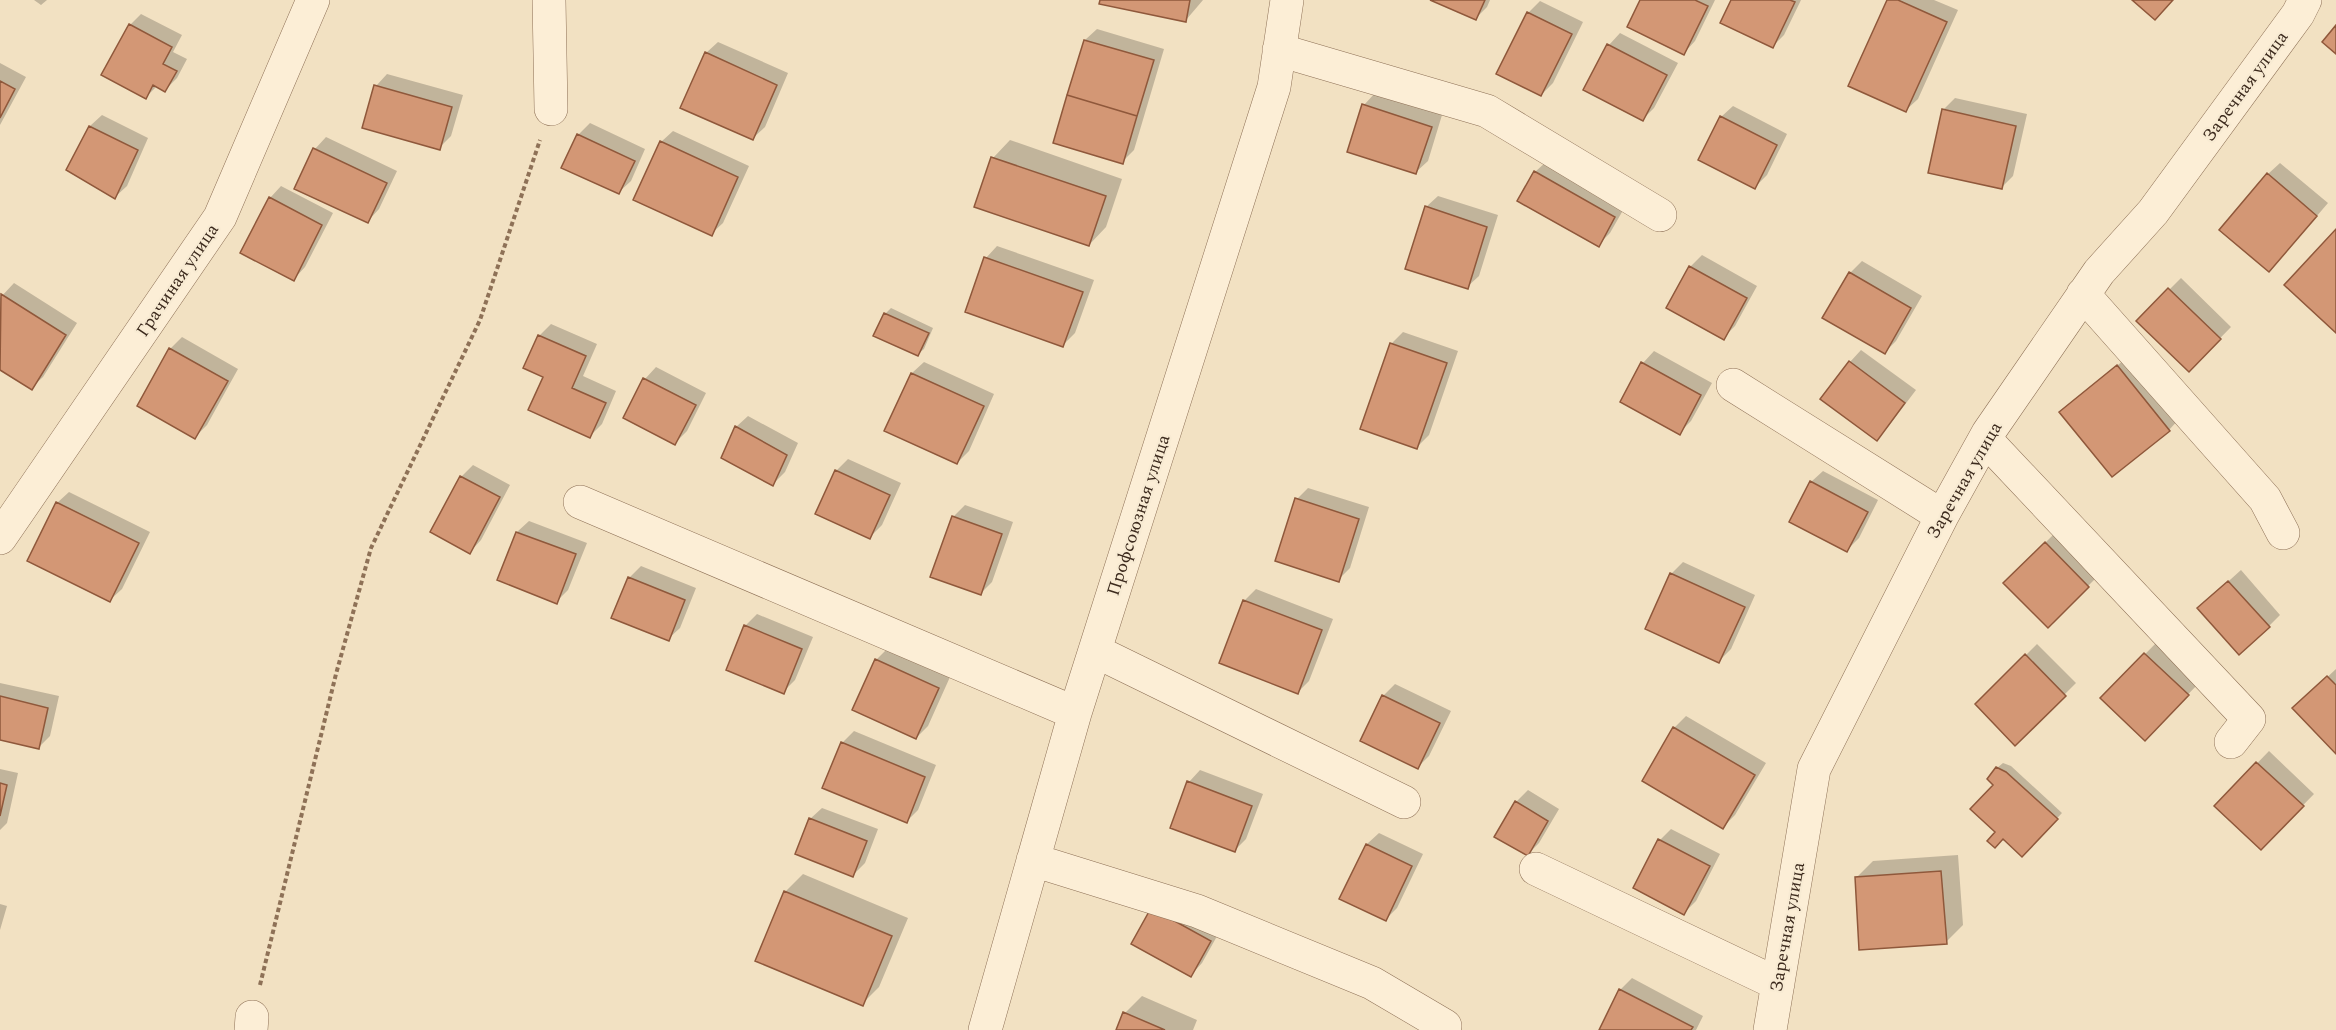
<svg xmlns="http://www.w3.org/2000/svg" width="2336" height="1030" viewBox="0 0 2336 1030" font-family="Spectral,serif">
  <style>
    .shadow { fill: #0003 }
    .building { fill: #d39775; stroke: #8f583b; stroke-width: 1.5 }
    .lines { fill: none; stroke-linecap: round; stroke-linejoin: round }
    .minor-casing { stroke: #8e7157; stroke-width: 34 }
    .path { stroke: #8e7157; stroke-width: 4; stroke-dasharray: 4.5 3; stroke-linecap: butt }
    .minor { stroke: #fceed6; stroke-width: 33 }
    .labels { text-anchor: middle; stroke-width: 4.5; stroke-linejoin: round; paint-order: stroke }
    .street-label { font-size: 18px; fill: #3c2a1d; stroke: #f8ebd3 }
  </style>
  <rect width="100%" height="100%" fill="#f2e1c2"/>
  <path class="shadow" d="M34,0H47L41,5Z
    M1101,0H1203L1186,20Z
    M1434,0H1490L1487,7L1476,18Z
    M1641,0H1715L1695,41L1684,53Z
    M1732,0H1801L1784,35L1772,47Z
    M1889,0H1934L1958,10L1918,99L1906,110Z
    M1540,1L1583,22L1553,83L1541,95L1528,13Z
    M141,14L182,35L173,52L187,59L177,78L165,90L157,86L146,97L130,25Z
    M1097,29L1164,49L1134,150L1122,162L1085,40Z
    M1620,33L1678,63L1654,108L1643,119L1585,89L1609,45Z
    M718,42L788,73L765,127L753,138L706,53Z
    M0,63L26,77L0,125Z
    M387,74L463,95L451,136L439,148L376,86Z
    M1375,93L1442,115L1428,161L1416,172L1364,105Z
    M1955,98L2027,114L2013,176L2001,188L1943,110Z
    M1733,106L1787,134L1767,175L1755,187L1721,117Z
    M102,115L148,138L127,186L115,197L68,169L90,126Z
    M590,123L645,149L631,181L619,192L578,135Z
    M673,131L749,166L723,223L711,234L661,142Z
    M326,137L397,171L379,209L368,221L315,149Z
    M1010,140L1122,179L1106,227L1089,245L993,158Z
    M1547,161L1626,205L1610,233L1598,245L1535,172Z
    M2280,163L2328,203L2280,259L2268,174Z
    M281,186L333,213L305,267L294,279L270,198Z
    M1438,196L1498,215L1479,276L1467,287L1426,207Z
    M997,246L1094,280L1075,333L1063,345L986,258Z
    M1702,255L1757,286L1735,326L1723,338L1690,267Z
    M1862,261L1922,296L1896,341L1885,352L1850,273Z
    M2181,278L2231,327L2189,370L2138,321Z
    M14,283L77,323L43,377L31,388L0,368V298Z
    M891,308L933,328L924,349L918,354L885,314Z
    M551,324L597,344L583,376L616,391L602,424L590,436L545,376L539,336Z
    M1403,332L1458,351L1429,435L1417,447L1391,344Z
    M182,337L238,369L207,425L195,437L170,349Z
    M1861,350L1916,390L1888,427L1876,439L1822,399L1850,362Z
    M1654,351L1712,383L1691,421L1679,433L1622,401L1643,363Z
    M2130,355L2180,418L2169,430L2061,412Z
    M924,362L994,394L969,451L957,463L912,373Z
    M656,367L706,393L687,431L675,443L645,379Z
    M748,416L798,443L785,472L773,484L736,427Z
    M848,459L901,483L882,525L870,537L836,471Z
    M473,465L510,485L481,540L470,552L461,477Z
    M1823,471L1878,500L1859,538L1847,550L1811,482Z
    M1308,488L1369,507L1350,568L1338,580L1297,499Z
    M69,492L150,532L122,589L110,600L57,503Z
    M965,505L1013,522L992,582L981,593L953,517Z
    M529,521L587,543L568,590L556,602L517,532Z
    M2057,531L2100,574L2048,626L2005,583Z
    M1683,562L1755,595L1731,649L1719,661L1671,574Z
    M641,566L696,588L680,628L668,639L629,578Z
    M2241,570L2280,615L2269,626L2211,597Z
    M1256,589L1333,619L1309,681L1297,693L1244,601Z
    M757,614L813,637L795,680L783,692L728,669L745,626Z
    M2157,642L2199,683L2145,739L2102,698Z
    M2037,644L2076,683L2015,744L1977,704Z
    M888,648L950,677L928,726L916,738L876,660Z
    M2336,669V752L2306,697Z
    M0,683L59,696L50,736L39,747L0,739Z
    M1395,684L1451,711L1429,756L1418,767L1383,696Z
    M1686,716L1766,763L1735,815L1723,827L1674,728Z
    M854,731L936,765L918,810L907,821L842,743Z
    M2269,751L2314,794L2261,848L2216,806Z
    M2003,763L2011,766L2062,813L2022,855L1997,831L1995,785L1997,768Z
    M0,769L18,773L7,823L0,830Z
    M1200,770L1263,794L1246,839L1235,850L1189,782Z
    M1528,790L1559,809L1539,843L1528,854L1516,802Z
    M822,808L878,829L865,863L853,875L810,819Z
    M1671,829L1720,854L1696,901L1684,913L1660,840Z
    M1379,833L1423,854L1397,908L1385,920L1367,844Z
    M1958,855L1963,925L1946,942L1856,878L1873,861Z
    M803,874L908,918L879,987L862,1004L757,960L786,891Z
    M0,904L7,906L0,930Z
    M1152,908L1221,929L1202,963L1191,975Z
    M1632,978L1703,1016L1696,1030H1600L1620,990Z
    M1142,996L1197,1020L1193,1030H1117L1125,1013Z"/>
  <path class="building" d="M1100,0H1190L1186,22L1099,4Z
    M1430,0H1485L1476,20Z
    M1640,0H1695L1708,6L1684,55L1627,27Z
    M1731,0H1790L1795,2L1773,48L1720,23Z
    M1887,0H1898L1947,22L1906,112L1848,86Z
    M2132,0H2173L2155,20Z
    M1527,12L1572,34L1541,96L1496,74Z
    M129,24L172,47L163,64L177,71L165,92L153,85L146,99L101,75Z
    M2336,25V54L2322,42Z
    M1084,40L1154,60L1137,116L1067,95Z
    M1607,44L1667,75L1643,121L1583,90Z
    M705,52L777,85L753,140L680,108Z
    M0,81L15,89L0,118Z
    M374,85L452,107L440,150L362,128Z
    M1067,95L1137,116L1123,164L1053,143Z
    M1362,104L1432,127L1416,174L1347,152Z
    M1942,109L2016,126L2002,189L1928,173Z
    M1720,116L1777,145L1755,189L1698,160Z
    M89,126L138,150L115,199L66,170Z
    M577,134L635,161L619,194L561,168Z
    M660,141L738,177L712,236L633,200Z
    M313,148L387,183L368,223L294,189Z
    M991,157L1106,196L1089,246L974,207Z
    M1534,171L1615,217L1599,247L1517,201Z
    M2267,173L2317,216L2269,272L2219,230Z
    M269,197L322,225L294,281L240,253Z
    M1425,206L1487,227L1468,289L1405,269Z
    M2336,229V333L2284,285Z
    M984,257L1083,292L1063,347L965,312Z
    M1689,266L1747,298L1724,340L1666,308Z
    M1849,272L1911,308L1885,354L1822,318Z
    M2168,288L2221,339L2189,372L2136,321Z
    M1,294L66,335L32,390L0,370Z
    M884,313L929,333L918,356L873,336Z
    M538,335L586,356L572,388L606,403L590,438L528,410L543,377L523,368Z
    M1390,343L1447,363L1417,449L1360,429Z
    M169,348L228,381L195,439L137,406Z
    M1849,361L1905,403L1877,441L1820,399Z
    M1641,362L1701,395L1680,435L1620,402Z
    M2117,365L2170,431L2112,477L2059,412Z
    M911,373L984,406L957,464L884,431Z
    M643,378L696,405L675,445L623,418Z
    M735,426L787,455L773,486L721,458Z
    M835,470L890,495L870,539L815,514Z
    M460,476L500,497L470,554L430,532Z
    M1810,481L1868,512L1847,552L1789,522Z
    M1295,498L1359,519L1339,582L1275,561Z
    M56,502L139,543L110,602L27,561Z
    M952,516L1002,534L981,595L930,577Z
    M516,532L576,554L557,604L497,580Z
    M2045,542L2089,587L2048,628L2003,583Z
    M1670,573L1745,607L1719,663L1645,629Z
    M628,577L685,600L669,641L611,618Z
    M2228,581L2270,627L2239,655L2197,608Z
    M1243,600L1322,630L1298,694L1219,663Z
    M744,625L802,649L784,694L726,670Z
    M2144,653L2189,695L2145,741L2100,698Z
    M2025,654L2066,696L2015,746L1975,704Z
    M875,659L939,688L916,739L852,710Z
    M2327,676L2336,685V754L2292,708Z
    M1382,695L1440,723L1418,769L1360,741Z
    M0,696L48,708L39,749L0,740Z
    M1673,727L1755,775L1723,829L1642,781Z
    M841,742L925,777L907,823L822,788Z
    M2256,762L2304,806L2261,850L2214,806Z
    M1996,767L2006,772L2058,819L2022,857L2003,839L1995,848L1987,841L1995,832L1970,809L1993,785L1987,779Z
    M1187,781L1252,806L1235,852L1170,828Z
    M0,783L7,785L0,816Z
    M1515,801L1548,821L1528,856L1494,837Z
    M809,818L867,841L853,877L795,854Z
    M1658,839L1710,866L1684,915L1633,888Z
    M1366,844L1412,866L1386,921L1339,899Z
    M1941,871L1947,944L1859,950L1855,877Z
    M784,891L892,936L863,1006L755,961Z
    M1151,908L1211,941L1191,977L1131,944Z
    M1619,989L1693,1027L1691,1030H1599Z
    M1123,1012L1165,1030H1116Z"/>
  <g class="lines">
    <defs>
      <path id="minor" d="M549,0L551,109
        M1279,50L1487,111L1660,215
        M2083,294L2265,499L2283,533
        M1733,385L1942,516
        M1985,439L2249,719L2231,742
        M580,502L1075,713
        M0,538L220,217L313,0
        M1095,651L1404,802
        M1033,860L1197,911L1372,983L1445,1026
        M1536,869L1778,984
        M251,1030L252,1017
        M985,1030L1075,713L1274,87L1287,0
        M1770,1030L1814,769L1942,516L1988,433L2099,272L2153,212L2298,14L2305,0"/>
    </defs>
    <use href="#minor" class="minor-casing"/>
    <path class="path" d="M260,985L336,674L371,548L480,320L540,140"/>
    <use href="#minor" class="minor"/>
  </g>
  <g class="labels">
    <g class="street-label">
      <text transform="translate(2245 86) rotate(-54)" y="6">Заречная улица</text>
      <text transform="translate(177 280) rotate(-56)" y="6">Грачиная улица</text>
      <text transform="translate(1964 480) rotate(-60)" y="6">Заречная улица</text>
      <text transform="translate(1138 515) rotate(-72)" y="6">Профсоюзная улица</text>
      <text transform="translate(1787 927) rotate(-80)" y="6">Заречная улица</text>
    </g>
  </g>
</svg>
